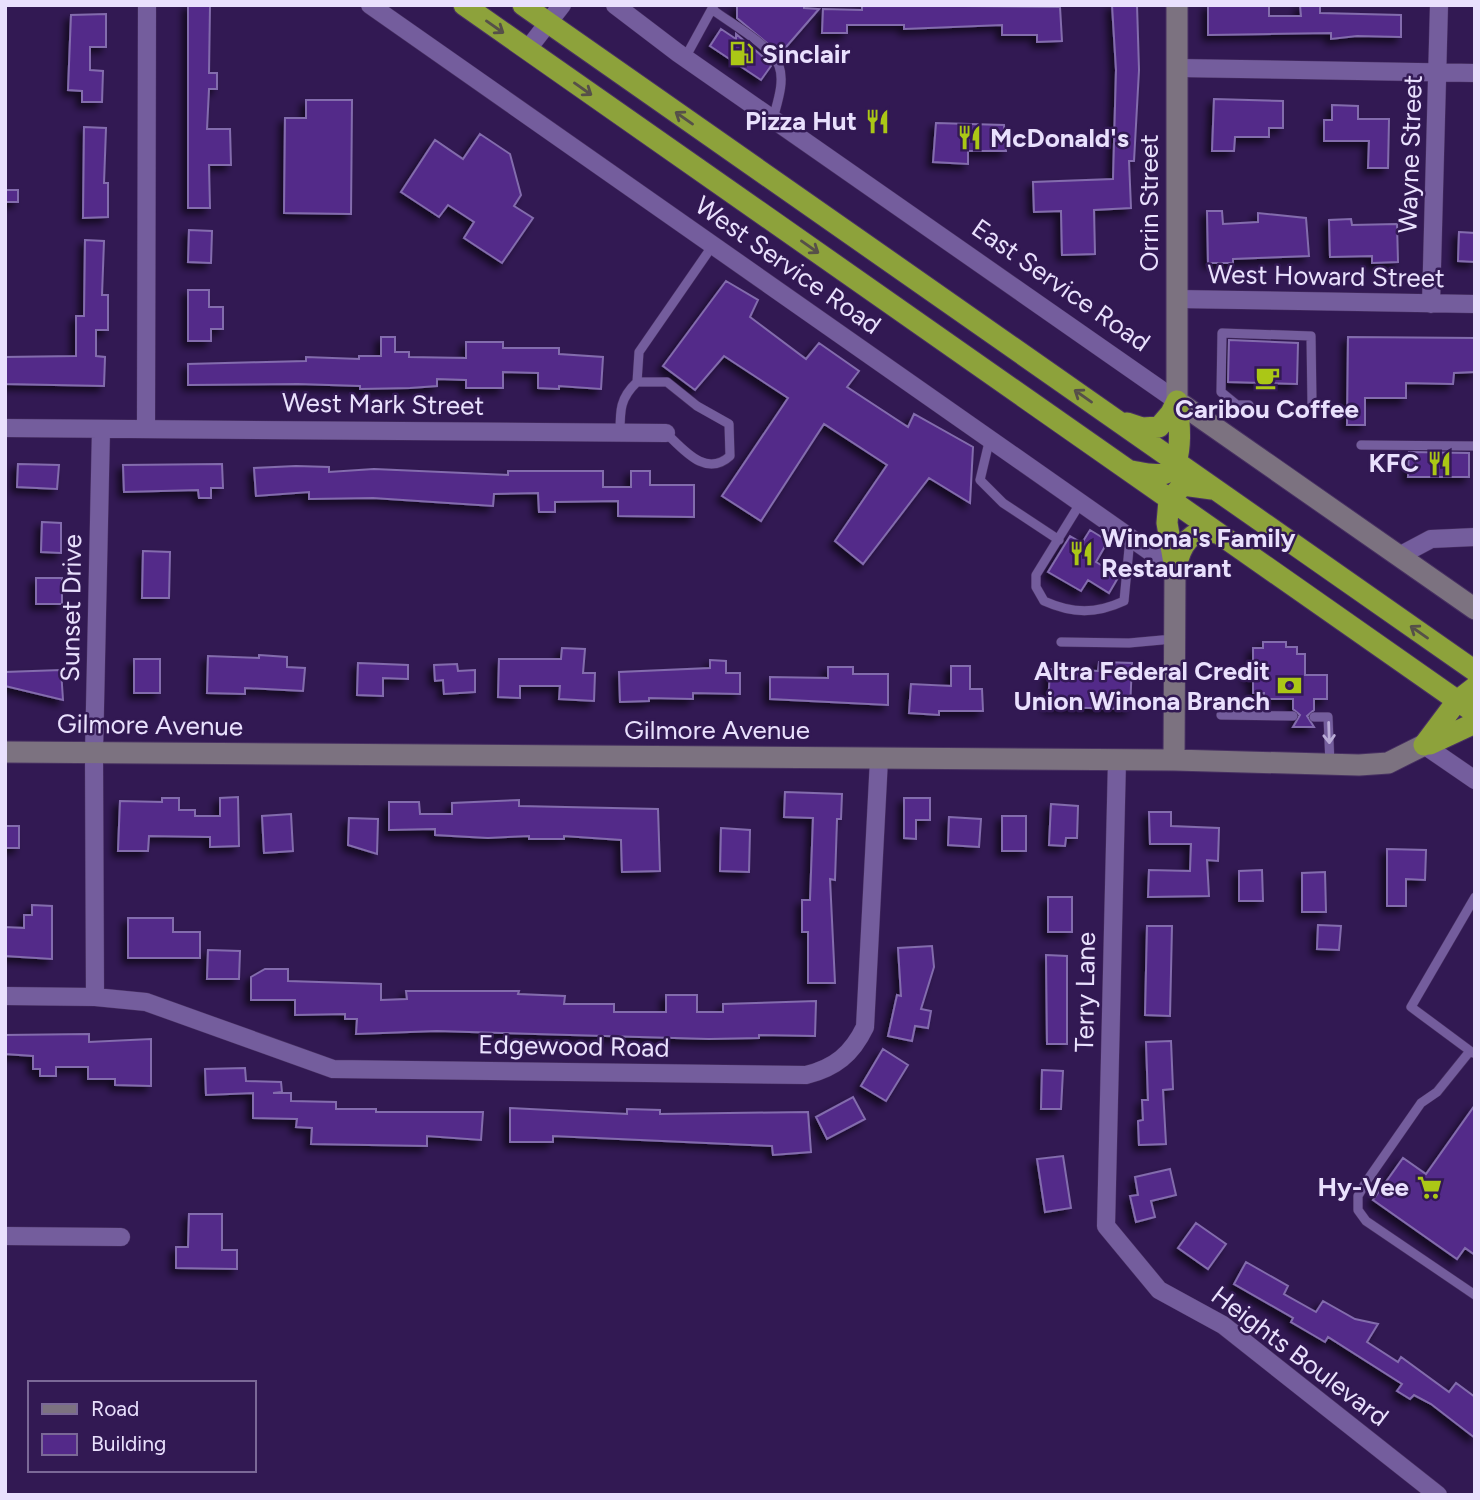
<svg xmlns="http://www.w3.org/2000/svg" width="1480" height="1500" viewBox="0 0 1480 1500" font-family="Figtree,sans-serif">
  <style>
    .building { fill: #532989; stroke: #836cad; stroke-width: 2; filter: url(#shadow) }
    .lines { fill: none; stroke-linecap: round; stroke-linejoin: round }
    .lane-casing { stroke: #483162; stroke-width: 10 }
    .street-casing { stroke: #483162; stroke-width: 19 }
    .secondary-casing { stroke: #483162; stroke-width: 23 }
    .highway-casing { stroke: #483162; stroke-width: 23 }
    .lane { stroke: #745d9d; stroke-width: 9 }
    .street { stroke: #745d9d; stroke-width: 18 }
    .secondary { stroke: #7c7280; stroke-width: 21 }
    .highway { stroke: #8da23b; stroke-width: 21 }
    .oneway { stroke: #565049 }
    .oneway2 { stroke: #baacd7 }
    .labels { text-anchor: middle; stroke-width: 5; stroke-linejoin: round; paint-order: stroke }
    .poi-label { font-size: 26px; font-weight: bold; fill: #e9e0fd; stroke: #321953; text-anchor: end }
    .street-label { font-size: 26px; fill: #e9e0fd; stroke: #321953 }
  </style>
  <defs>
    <filter id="shadow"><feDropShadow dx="-5" dy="5" stdDeviation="3.5" flood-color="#0009"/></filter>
  </defs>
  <rect width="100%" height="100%" fill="#321953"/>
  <path class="building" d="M188,5H210L209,73H217V89H209L207,129H230L231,165H209L210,208H188Z
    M737,5H804V8L819,9L780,54L737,18Z
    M862,5L1060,7L1062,41L1037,42V35H1002V25L904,29V25H847V33H822L823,9L862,10Z
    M1112,5H1137L1139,70L1134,161H1129L1131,208L1094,210L1095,254L1062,255L1061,211L1034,212L1033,182L1113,179L1116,70Z
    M1208,5H1269V16H1301L1300,5H1320V13L1401,15V37L1357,36L1331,39V33L1208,35Z
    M106,14V47H90V70L103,71L102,102H82V91L68,90L71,15Z
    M721,29L736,39V34L769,62L771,66L761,80L710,46Z
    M1214,99L1283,101V128H1269V137H1235L1234,151H1212Z
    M306,100H352L351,214L284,213L285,118H306Z
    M1332,105L1358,106V119H1389L1388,168H1368L1369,141H1324V120H1332Z
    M936,123L1004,125L1006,151H968V164L933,162Z
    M84,127L106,128L104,183H108V217L83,218Z
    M480,134L510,154L521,195L514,206L533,218L502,263L464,238L474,222L448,205L439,217L401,192L435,140L463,159Z
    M5,190H18V202H5Z
    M1207,211H1222L1223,224L1258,222V213L1306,218L1309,256L1233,259V263H1208Z
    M1351,219L1352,225L1397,224L1398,262L1372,263V256L1330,257L1329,220Z
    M189,230L212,231L211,263L188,262Z
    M1459,232L1475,233V262L1458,261Z
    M85,240L104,241L102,295H108V330H96V356L105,357L104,386L5,384V357L76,356V316H84Z
    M726,281L758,300L750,317L806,359L819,343L859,371L847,387L908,427L914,414L973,447L970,503L929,478L863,564L835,541L887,465L824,424L761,521L722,496L788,398L724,356L695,390L663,366Z
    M188,290H209V307H223V329H211V341H188Z
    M381,337H395V352H409V357L466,358V342H503V348H559V354L603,357L601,389L559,386V389L538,388V373L503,372V388H466V380L437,379V386L410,388L360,389V386L298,384L188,385V364L306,361V357L359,359V356H381Z
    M1348,337L1475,338V372L1454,373L1453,384L1406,383V398H1365V425H1347Z
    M1229,340L1298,343L1297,384L1228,382Z
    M1409,452L1469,453V477H1408Z
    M18,464L59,465L57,489L17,487Z
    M222,464L223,488H211V498H199L198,490L124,492L123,465Z
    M296,466L329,467V472L374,469L508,475V471H603V487H631V471H650V485H694V517L618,516V501L555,502V512H539L538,493L494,494L493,506L373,498L309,499V492L256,496L254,468Z
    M42,522L61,523V553L41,552Z
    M1090,530L1108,541L1096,562L1119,576L1109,593L1088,580L1081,591L1048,572L1070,536L1082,543Z
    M143,551L170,552L169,598H142Z
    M36,578H62V604H36Z
    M1263,642H1286V647H1297V654H1305V675H1327V699H1314V710L1307,716L1314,727H1293L1300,715L1293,709V699H1264V693H1253V678H1248V663H1253V648H1263Z
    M562,648L585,649L583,673H595L594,701L559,699L560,686H520V698L498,697L499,659H561Z
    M259,655L287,657V667L305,668L303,691L245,688V694L207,693L208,656L259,658Z
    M134,659H160V693H134Z
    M710,660L726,661V673H740V694L693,693V699L649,698V701L620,702L619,672L710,668Z
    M1099,662L1132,663L1130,709L1048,707L1050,669L1098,671Z
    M358,663L408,665V679L383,678V696L357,695Z
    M457,664L458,671L475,670V692L444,694L443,680L435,681L434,665Z
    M951,666H970V689H982L983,711H939V715L909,713L911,684L951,686Z
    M828,667H853V674H888V705L770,699V677L828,678Z
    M61,670L63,700L5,686V672Z
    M785,792L842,794L841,819H837L835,880L830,879L835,983H808V932H802V900H810L813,818L784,817Z
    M238,797L239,846L210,847V837L149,836L148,851H118L120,801L162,802V798H179V810H195V816H220V798Z
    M904,798H930V820H916V839L904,838Z
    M519,800V806L658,809L660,871L622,872L621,840L564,836V839H529V836L488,838L435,835V829L389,830V802H419L420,814H452V803Z
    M1051,804L1078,806L1077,838H1066L1065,846L1049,845Z
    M1149,812H1171V826L1219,828L1218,861L1207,860L1209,896L1148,897L1149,870L1190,871L1191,844H1150Z
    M291,814L293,851L264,853L262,816Z
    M1002,816H1026V851H1002Z
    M949,817L981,819L979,847L948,845Z
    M349,818L378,819L377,854L348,845Z
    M5,826H19V848H5Z
    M721,828L750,830L749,872L720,871Z
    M1387,849L1426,850L1425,880L1406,879V906H1387Z
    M1262,870L1263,901H1239V871Z
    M1325,872L1326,912H1302V873Z
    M1048,897H1072V932H1048Z
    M32,905L52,906V959L5,956V927L24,928V915H32Z
    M128,918H173V932H200V958H128Z
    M1318,925L1341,926L1339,950L1317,949Z
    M1147,926H1172L1170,1016L1145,1015Z
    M932,946L934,967L921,1009L931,1011L928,1028L915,1026L912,1041L888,1036L897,995L901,996L898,948Z
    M208,950L240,951L239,979H207Z
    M1046,955L1067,956V1044H1047Z
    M265,969H288V981L381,984V1000L407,999L406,991H519L518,994L565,996L564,1004H614V1012H666V995H697V1012H723V1004L816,1001L815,1036L759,1035V1038L709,1039L437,1031L356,1034L357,1019H345V1014L295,1015V1000H251V977Z
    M89,1034V1042L151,1039V1086L115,1085V1079H88V1067H56V1076H40V1069H33V1056L5,1054V1035Z
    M1171,1041L1173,1089L1163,1090L1166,1144L1139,1145L1138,1121L1143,1120L1142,1100H1148L1146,1042Z
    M883,1049L908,1065L886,1101L861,1086Z
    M245,1068L246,1081L281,1082L282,1092L273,1093H291V1101L336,1102V1109H376V1112H483L481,1140L427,1136V1146L311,1144L312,1128L296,1127L297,1119L253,1118V1093L206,1095L205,1069Z
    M1042,1070L1063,1071L1061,1109H1041Z
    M853,1097L865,1119L827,1139L816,1117Z
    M1475,1105V1255L1465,1248L1457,1259L1373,1200L1403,1158L1426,1174Z
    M510,1108L627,1114V1109L660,1110V1114L808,1112L811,1152L773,1155L772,1146L553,1136V1142H510Z
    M1063,1156L1071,1208L1045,1212L1037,1159Z
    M1170,1169L1176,1195L1151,1201L1155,1217L1136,1222L1130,1196L1138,1195L1135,1177Z
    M189,1214H222V1250H237V1269L176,1268V1247H188Z
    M1196,1223L1226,1244L1208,1269L1178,1248Z
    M1246,1262L1288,1286L1284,1294L1316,1312L1323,1301L1355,1319L1378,1324L1367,1342L1398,1362L1401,1357L1449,1392L1456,1383L1475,1397V1438L1431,1404L1414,1395L1410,1399L1397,1391L1402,1384L1328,1337L1325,1342L1291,1322L1293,1318L1234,1284Z"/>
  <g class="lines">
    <defs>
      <path id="lane" d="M713,10C730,23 772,46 779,66C785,82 777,103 773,119
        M685,58L714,5
        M637,382L639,352L713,245
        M1249,405H1237L1221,392L1222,333L1311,336L1312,403
        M620,433C620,410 620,398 637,382H667L697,406L729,424L730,456C706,478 684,450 666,433
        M990,438L980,480L1003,503L1059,540
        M1361,445L1475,446
        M1081,502L1036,575V587L1044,601C1073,614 1096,614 1124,601L1130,538
        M1061,642L1129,643L1173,639
        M1221,715L1293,716
        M1314,717H1328L1330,764
        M1470,1051L1437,1092L1421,1103L1366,1182L1358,1196V1210L1366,1221L1475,1295
        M1473,1053L1411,1007L1475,897"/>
      <path id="street" d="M370,5L1175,569
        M615,5L678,53L1177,401
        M527,50L562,5
        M1178,68L1475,73
        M1177,299L1475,304
        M1431,304L1439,5
        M5,428L666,433
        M146,428L147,5
        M1399,556L1431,539L1475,537
        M1424,745L1475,780
        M1117,760L1106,1226L1159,1290L1223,1325L1438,1495
        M5,996L95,997L146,1002L333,1069L806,1075C835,1068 852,1054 865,1027L879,759
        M95,997L94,753L101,429
        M5,1236L121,1237"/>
      <path id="secondary" d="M1177,5V401L1475,609
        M5,752L1174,760L1359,765L1388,763L1424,745
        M1174,760L1175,569"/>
      <path id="highway" d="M464,5L1475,713
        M523,5L1475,671
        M1127,423L1142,428L1159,427L1171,413L1177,401
        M1132,471C1143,473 1160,478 1170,471C1184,460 1179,417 1177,401
        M1176,567C1181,545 1191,527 1216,533
        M1175,569L1167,523L1169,500L1183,485L1212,489
        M1430,744L1475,723
        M1424,745L1457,701L1475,687"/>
    </defs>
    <use href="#lane" class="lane-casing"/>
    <use href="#street" class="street-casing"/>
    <use href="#secondary" class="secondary-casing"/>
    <use href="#highway" class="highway-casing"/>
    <use href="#lane" class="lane"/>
    <use href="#street" class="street"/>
    <use href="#secondary" class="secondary"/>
    <use href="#highway" class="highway"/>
  </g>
  <defs><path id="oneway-shaft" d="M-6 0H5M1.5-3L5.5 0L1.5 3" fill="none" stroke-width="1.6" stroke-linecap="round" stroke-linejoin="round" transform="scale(1.75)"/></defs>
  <g class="oneway">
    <use href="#oneway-shaft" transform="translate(495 27) rotate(35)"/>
    <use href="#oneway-shaft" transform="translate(583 89) rotate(35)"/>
    <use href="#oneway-shaft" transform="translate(684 118) rotate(-145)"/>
    <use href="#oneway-shaft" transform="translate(810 247) rotate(35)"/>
    <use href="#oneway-shaft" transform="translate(1083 396) rotate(-145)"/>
    <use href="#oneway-shaft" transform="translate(1419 632) rotate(-145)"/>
  </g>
  <use class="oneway2" href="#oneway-shaft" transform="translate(1329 733) rotate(88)"/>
  <defs>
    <symbol id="fuel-bare" viewBox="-9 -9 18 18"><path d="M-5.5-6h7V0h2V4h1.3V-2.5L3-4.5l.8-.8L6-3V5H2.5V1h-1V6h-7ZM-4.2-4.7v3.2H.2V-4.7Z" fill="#abc716" stroke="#321953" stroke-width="2.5" paint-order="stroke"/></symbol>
    <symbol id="restaurant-bare" viewBox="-9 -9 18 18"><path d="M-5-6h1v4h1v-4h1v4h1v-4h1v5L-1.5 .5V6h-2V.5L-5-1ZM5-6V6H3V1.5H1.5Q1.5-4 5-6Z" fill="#abc716" stroke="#321953" stroke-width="2.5" paint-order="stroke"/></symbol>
    <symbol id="cafe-bare" viewBox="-9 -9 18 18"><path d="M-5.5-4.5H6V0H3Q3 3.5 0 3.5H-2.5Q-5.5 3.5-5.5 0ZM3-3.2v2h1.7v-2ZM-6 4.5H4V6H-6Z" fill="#abc716" stroke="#321953" stroke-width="2.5" paint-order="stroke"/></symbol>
    <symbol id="bank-bare" viewBox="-9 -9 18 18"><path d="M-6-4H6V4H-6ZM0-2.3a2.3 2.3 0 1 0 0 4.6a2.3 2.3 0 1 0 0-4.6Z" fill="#abc716" stroke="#321953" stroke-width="2.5" paint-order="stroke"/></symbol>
    <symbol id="supermarket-bare" viewBox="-9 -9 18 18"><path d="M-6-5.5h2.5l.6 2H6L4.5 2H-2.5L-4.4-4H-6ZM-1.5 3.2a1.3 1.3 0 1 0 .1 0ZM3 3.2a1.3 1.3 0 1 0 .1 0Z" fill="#abc716" stroke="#321953" stroke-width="2.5" paint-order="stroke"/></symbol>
  </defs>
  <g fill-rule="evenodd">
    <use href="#fuel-bare" x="724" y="36" width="35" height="35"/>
    <use href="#restaurant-bare" x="860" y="104" width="35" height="35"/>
    <use href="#restaurant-bare" x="952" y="120" width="35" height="35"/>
    <use href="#cafe-bare" x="1250" y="360" width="35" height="35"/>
    <use href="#restaurant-bare" x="1422" y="446" width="35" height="35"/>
    <use href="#restaurant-bare" x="1064" y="536" width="35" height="35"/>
    <use href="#bank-bare" x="1272" y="668" width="35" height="35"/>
    <use href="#supermarket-bare" x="1412" y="1170" width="35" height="35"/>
  </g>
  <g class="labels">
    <g class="poi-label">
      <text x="762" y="63" text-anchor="start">Sinclair</text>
      <text x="857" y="130">Pizza Hut</text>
      <text x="990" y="147" text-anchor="start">McDonald's</text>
      <text x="1267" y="418" text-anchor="middle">Caribou Coffee</text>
      <text x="1419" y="472">KFC</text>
      <text x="1101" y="547" text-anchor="start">Winona's Family<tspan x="1101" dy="30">Restaurant</tspan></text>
      <text x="1270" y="680">Altra Federal Credit<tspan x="1270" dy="30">Union Winona Branch</tspan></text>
      <text x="1409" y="1196">Hy-Vee</text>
    </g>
    <g class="street-label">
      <text transform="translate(1410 154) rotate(-88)" y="9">Wayne Street</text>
      <text transform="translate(1149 203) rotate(-90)" y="9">Orrin Street</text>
      <text transform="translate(788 265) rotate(35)" y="9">West Service Road</text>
      <text transform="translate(1326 276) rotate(1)" y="9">West Howard Street</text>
      <text transform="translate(1061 285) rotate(35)" y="9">East Service Road</text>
      <text transform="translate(383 404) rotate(1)" y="9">West Mark Street</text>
      <text transform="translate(71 608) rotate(-89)" y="9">Sunset Drive</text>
      <text transform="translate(150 725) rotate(1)" y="9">Gilmore Avenue</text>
      <text x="717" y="739">Gilmore Avenue</text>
      <text transform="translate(1085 992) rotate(-89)" y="9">Terry Lane</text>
      <text transform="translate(574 1046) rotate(1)" y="9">Edgewood Road</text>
      <text transform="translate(1300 1356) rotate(37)" y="9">Heights Boulevard</text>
    </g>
  </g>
  <rect width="1480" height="1500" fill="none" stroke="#e9e0fd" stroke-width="14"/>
  <rect x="28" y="1381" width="228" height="91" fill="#321953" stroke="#7b6997" stroke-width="2"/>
  <rect x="42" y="1404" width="35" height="10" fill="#7c7280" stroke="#7b6997" stroke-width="2"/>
  <text x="91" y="1416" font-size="21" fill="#e9e0fd">Road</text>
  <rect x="42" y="1434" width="35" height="21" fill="#532989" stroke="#7b6997" stroke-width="2"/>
  <text x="91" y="1451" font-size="21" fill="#e9e0fd">Building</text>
</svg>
